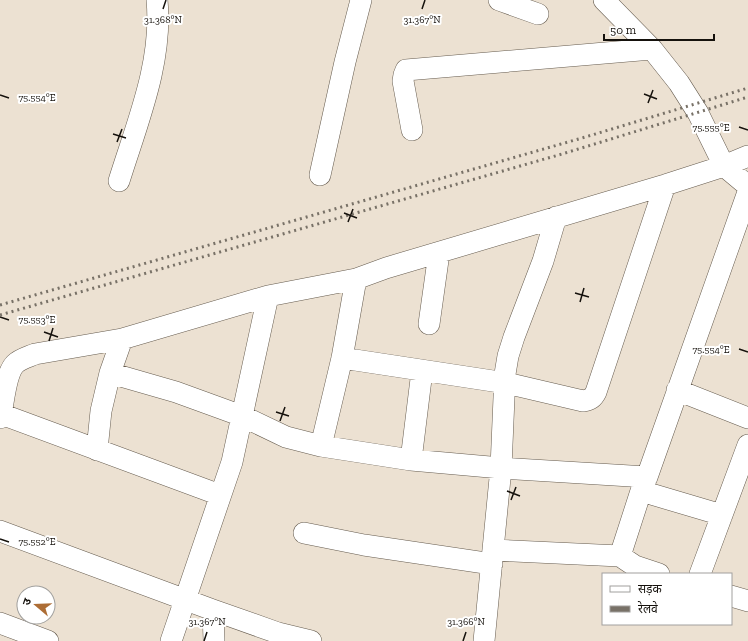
<svg xmlns="http://www.w3.org/2000/svg" width="748" height="641" viewBox="0 0 748 641" font-family="'Zilla Slab','Noto Sans Devanagari',serif">
  <style>
    .lines { fill: none; stroke-linecap: round; stroke-linejoin: round }
    .minor-casing { stroke: #665c4f; stroke-width: 22 }
    .minor { stroke: #fff; stroke-width: 21 }
    .rail { stroke: #787167; stroke-width: 3; stroke-dasharray: 2 4; stroke-linecap: butt }
    .ticks { fill: none; stroke: #15110c; stroke-width: 1.5 }
    .ticks-label { font-size: 10px; text-anchor: middle; fill: #15110c; stroke: #fff; stroke-width: 4; stroke-linejoin: round; paint-order: stroke }
  </style>
  <rect width="100%" height="100%" fill="#ece1d2"/>
  <g class="lines">
    <defs>
      <path id="minor" d="M499,0L538,14
        M604,0L652,49L679,83L698,113L724,166L748,186
        M412,130L403,81L404,75L406,70L652,49
        M320,175L345,62L361,0
        M119,181C137,123 163,62 157,0
        M429,324L439,253
        M342,358L506,383L583,401C590,400 593,398 596,392L665,185
        M110,373L176,392L242,416L286,437L321,446L411,460L501,468L647,477
        M677,390L748,418
        M1,414L220,495
        M0,418C4,404 5,374 15,364C20,359 28,357 35,354L122,339L268,296
        M321,446L342,358L356,279
        M97,450L101,411L110,373L122,339
        M411,460L422,371
        M641,491L722,515
        M0,531L213,610L278,633L311,641
        M304,533L364,545L492,564
        M493,550L620,556L641,491L647,477L748,192
        M620,556L635,566L659,574
        M700,574L748,445
        M731,596L748,601
        M213,610L214,641
        M0,623L48,641
        M171,641L232,462L268,296L356,279L386,268L665,185L724,166L748,156
        M484,641L501,468L505,374L508,356L514,337L543,261L556,217"/>
    </defs>
    <use href="#minor" class="minor-casing"/>
    <use href="#minor" class="minor"/>
    <path class="rail" d="M0,305L582,138L748,88
      M0,315L562,154L748,97"/>
  </g>
  <path class="ticks" d="M163,9L166,0M422,9L425,0M644,94L657,99M0,95L9,98M648,103L653,90M739,127L748,130M113,134L126,138M117,142L122,129M344,213L357,218M348,222L353,209M575,293L589,297M580,302L584,288M0,317L9,320M44,332L58,337M49,341L53,328M739,349L748,352M276,412L289,416M280,421L285,407M507,491L520,496M511,500L516,487M0,539L9,542M204,641L207,632M463,641L466,632"/>
  <g class="ticks-label">
    <text x="163" y="23">31.368°N</text>
    <text x="422" y="23">31.367°N</text>
    <text x="37" y="101">75.554°E</text>
    <text x="711" y="131">75.555°E</text>
    <text x="37" y="323">75.553°E</text>
    <text x="711" y="353">75.554°E</text>
    <text x="37" y="545">75.552°E</text>
    <text x="207" y="625">31.367°N</text>
    <text x="466" y="625">31.366°N</text>
  </g>
  <rect x="602" y="573" width="130" height="52" fill="#ffffff" stroke="#a1a09e"/>
  <rect x="610" y="586" width="20" height="6" fill="#ffffff" stroke="#a1a09e"/>
  <text x="638" y="593" font-size="12" fill="#15110c">सड़क</text>
  <rect x="610" y="606" width="20" height="6" fill="#787167" stroke="#a1a09e"/>
  <text x="638" y="613" font-size="12" fill="#15110c">रेलवे</text>
  <g transform="translate(36 605) rotate(289)"><circle r="19" fill="#ffffff" stroke="#a1a09e"/>
  <path d="M0-3L7 15L0 10L-7 15Z" fill="#ad6d35"/>
  <text y="-6" font-size="11" font-weight="bold" text-anchor="middle" fill="#15110c">उ</text>
  </g>
  <path d="M604 34v6h110v-6" fill="none" stroke="#15110c" stroke-width="2"/>
  <text x="610" y="34" font-size="12" fill="#15110c" stroke="#ffffff" stroke-width="3" paint-order="stroke">50 m</text>
</svg>
